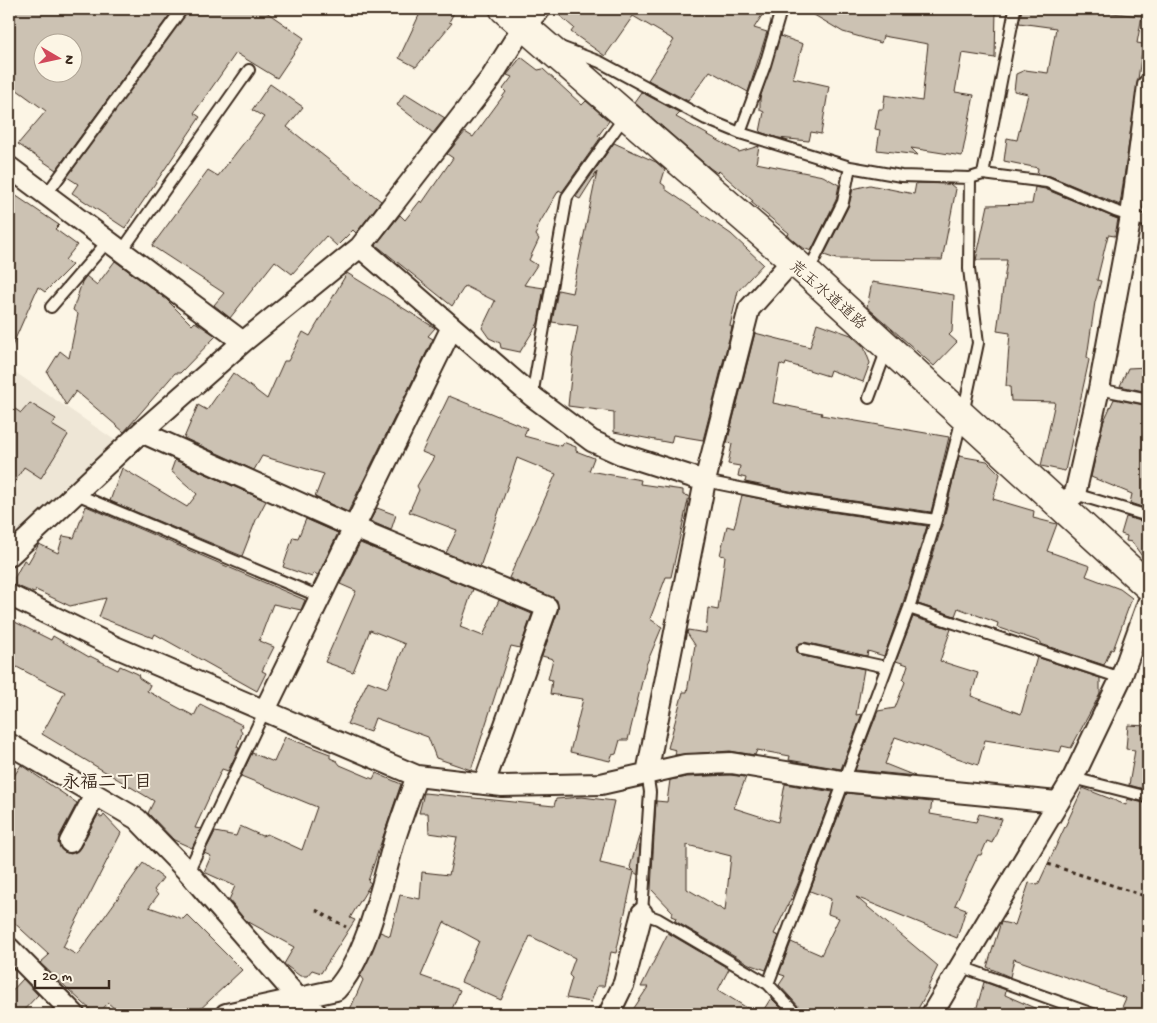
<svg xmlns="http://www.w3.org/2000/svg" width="1157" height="1023" viewBox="0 0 1157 1023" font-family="'Gochi Hand','Klee One',sans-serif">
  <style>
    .built { fill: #eee6d6 }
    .building { fill: #ccc2b3; stroke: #3b2a1e; fill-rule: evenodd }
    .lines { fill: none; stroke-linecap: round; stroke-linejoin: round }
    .lane-casing { stroke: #3b2a1e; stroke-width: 14 }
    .street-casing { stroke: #3b2a1e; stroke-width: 24 }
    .secondary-casing { stroke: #3b2a1e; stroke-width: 31 }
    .path { stroke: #3b2a1e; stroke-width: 3; stroke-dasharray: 4 4; stroke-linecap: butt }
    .lane { stroke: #fcf5e5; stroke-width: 10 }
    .street { stroke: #fcf5e5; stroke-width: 20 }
    .secondary { stroke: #fcf5e5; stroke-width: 28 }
    .labels { text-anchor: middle; stroke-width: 4; stroke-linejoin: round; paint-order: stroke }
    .street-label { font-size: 16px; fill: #3b2a1e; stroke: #fcf5e5 }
    .neighbourhood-label { font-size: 18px; font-weight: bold; fill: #3b2a1e; stroke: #fcf5e5 }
  </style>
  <rect width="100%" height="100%" fill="#fcf5e5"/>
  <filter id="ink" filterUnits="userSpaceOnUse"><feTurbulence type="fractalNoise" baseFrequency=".02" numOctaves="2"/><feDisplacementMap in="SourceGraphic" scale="10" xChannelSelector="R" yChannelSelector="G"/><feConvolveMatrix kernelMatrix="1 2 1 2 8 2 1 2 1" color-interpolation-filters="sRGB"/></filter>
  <g filter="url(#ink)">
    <path class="built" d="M9,368L122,445L9,551Z"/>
    <path class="building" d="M9,9H174L56,170L18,144L46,111L9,84ZM42,42H72V72H42Z
      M189,9H262L304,38L277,78L236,53L194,113L200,117L125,228L72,193L78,184L67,177Z
      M422,9H456L449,22L452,23L416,67L399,58Z
      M552,9H766L754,28L767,32L748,92L710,71L688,101L648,80L674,40L633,16L605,56L571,32L574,28Z
      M804,9H996L995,58L962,53L955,92L974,95L962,156L911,148L918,155L877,150L880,130L875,129L879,109H883L885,95L922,101L928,44L883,36L881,43L843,32Z
      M1022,9H1071L1142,16L1137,43L1143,44L1120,205L1050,176L1037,174L1038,168L1004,161L1007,138L1017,140L1028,94L1014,91L1016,74L1025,70L1048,73L1056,28L1019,23Z
      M780,36L803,44L793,78L829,86L821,134L811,132L809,141L778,138L760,132L764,112L760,110V98Z
      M521,57L538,70L543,69L582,105L586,101L609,121L598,136L601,137L562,192L559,190L536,229L538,231L536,235L539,239L529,260L537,265L524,285L544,288L538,323L520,352L501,348L500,343L489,338L482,328L495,301L465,286L452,306L376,245L400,215L405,220L420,201L422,203L453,158L447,154L465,132L473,137L506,92L503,89L512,77L507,75Z
      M270,84L303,107L287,127L381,201L356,233L353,230L337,246L326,236L292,274L275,261L230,318L214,305L224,293L152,246L208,170L218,176L264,117L252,110Z
      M641,92L680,113L676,117L739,152L759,146L756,163L823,176L839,185L836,200L811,251L801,247L788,236L789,233L751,202L753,201L719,171L717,173L710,168L634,102Z
      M405,93L445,118L433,133L397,105Z
      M614,143L656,162L665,170L661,183L665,186V189L731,234L763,264L738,291L730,326L732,327L703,440L673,435L671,443L614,432V412L568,406L573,358L572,357L578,326L552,322L558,290L572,293L597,172L580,199L576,197Z
      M916,183L950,184L956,189L942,260L836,259L824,255L849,205L853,189L870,185L914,194Z
      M1035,187L1045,189L1118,219L1115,236L1108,235L1097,280L1101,281L1095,302L1087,357L1089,360L1065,471L1041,466L1055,402L1011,401L1010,386H1006L1010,333L997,331L1007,260H976L988,205L1032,204Z
      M9,191L59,225L55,229L77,245L65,260L72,265L45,292L38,287L9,353Z
      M115,261L166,299L192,325L195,322L216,336L180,373H175L124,432L76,391L66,405L47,372L60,351L69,358L78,314L73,310L82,282L86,276L97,285Z
      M347,273L435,328L428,336L433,339L348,512L315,497L324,474L262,456L254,470L184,438L198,405L207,410L233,373L267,399L284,361H288L303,332L310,336Z
      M872,282L954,295L952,332L949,335L957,342L934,366L867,307Z
      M817,323L851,335L864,347L870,363L863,382L830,370L828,376L786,363L785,366L780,364L773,403L822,413L821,415L949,437L931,512L805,494L745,482L746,478L738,476L740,466L728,464L732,444L727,443L755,333L810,347Z
      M1148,367V392L1120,386L1128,368Z
      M449,396L527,428L524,436L561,446L563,442L576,447V451L594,458L589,471L641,480L640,484L683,490V495L689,496L671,577H666L650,619L662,627L646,665L628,740H620L616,754L612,755L610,761L570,752L583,699L550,694L552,680L548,679L553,659L542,656L558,611L557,600L509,578L556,474L517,458L480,567L446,553L457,530L409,512L419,490L417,486L434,457L422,452Z
      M1114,399L1148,406V509L1130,503L1132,494L1091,477L1103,423Z
      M30,403L56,419L52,425L68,435L41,478L24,467L9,491V405L21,413Z
      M959,456L987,461L1000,474L993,499L1034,511L1033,518L1057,524L1047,551L1090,566L1086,576L1120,589L1132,598L1113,650L1111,649L1104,665L1041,644V642L997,627L998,623L958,608L955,616L918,604L943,522Z
      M175,460L266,501L256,520L242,556L110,501L122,468L187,507L197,494L171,471Z
      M742,495L803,508L927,526L902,606L884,656L868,651L867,656L804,642L796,647L797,652L802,656L864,669L856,715L862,714L841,769L789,760L790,756L757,750L755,755L730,751L675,755L676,750L668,748L683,692H687L695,645L687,633L688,630L706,633L708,608L718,610L725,556L720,555L727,526L734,528Z
      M86,506L305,600L301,610L273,604L259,641L274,647L262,671L266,673L257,691L155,634L153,638L99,617L106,598L70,606L36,590L34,593L15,585V577L24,560L28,563L39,544L58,553L63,536L74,538Z
      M377,508L396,515L391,530L370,521Z
      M1126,517L1148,523V565L1132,542L1126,541L1127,536L1121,534Z
      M306,519L338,533L318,575L314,573L312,577L283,567L293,537L298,538Z
      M360,543L473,589L460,627L483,636L499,600L532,614L520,648L511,646L471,770L436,758L428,737L375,718L370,732L347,724L368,681L387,688L405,644L370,630L353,672L325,662L356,591L340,584Z
      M913,617L951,629L940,661L978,673L971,696L1021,714L1037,657L1100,678V694L1071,748L1062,746L1060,752L985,740L978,765L895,737L885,764L915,776L855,770L878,711L895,708L905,682L903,680L908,665L896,661Z
      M9,619L51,640L53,636L89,657L90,656L118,670L120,666L138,674L139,678L150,685L147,691L194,716L200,704L242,725L240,729L242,733L237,747L239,748L228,771L222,769L195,828L201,829L192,848L174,840L148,813L154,801L42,734L65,692L9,663Z
      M1128,725L1148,726V790L1129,785L1135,750L1126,749Z
      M285,737L330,754V758L337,761L340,765L373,779L376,773L401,784L368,881L371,883L350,918L355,920L321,973L312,970L307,976H300L284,964L294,947L245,920L229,900L235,886L204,872L211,856L204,853L215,832L236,836L240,826L262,836L267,834L302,850L317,807L241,776L252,753L274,762Z
      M21,765L77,803L59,837L58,843L64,852L71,854L80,848L98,815L102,818L104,815L121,833L63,947L77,955L143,863L163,878L154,890L158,895L149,907L183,919L187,915L242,970L195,1014H121L108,1003L98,1014H95L40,963L49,955L9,918V784Z
      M730,775L746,777L734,808L778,822L785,784L833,792L797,886L774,934L779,936L766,970L749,964L675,921L676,918L671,916L673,912L651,889L656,801L667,802L670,780L687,777ZM687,845L731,856L725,911L687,889Z
      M1083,788L1126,805L1127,799L1148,804V1014H1119L1126,998L1014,959L1010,977L987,967L1001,922L1015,925L1029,883L1038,885Z
      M424,793L554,806L556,799L582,797L614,801L600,863L634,871L630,867L641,830L638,875L634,872L616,953L611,952L604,986H597L591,1002L566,998L572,978L569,975L575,958L530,936L501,1000L461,982L479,941L444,922L421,976L460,990L450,1014H348L363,980L360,976L380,932L390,936L400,895L420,899L422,872L449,875L457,837L429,833L428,813H419Z
      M847,793L932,802L930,814L976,822L979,814L1002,819L992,843L987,841L981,855H978L955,905L966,909L957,938L856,897L938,966L927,989H929L915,1014H803L801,1009L779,985L785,976L779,974L791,942L821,955L839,918L828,914L831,899L810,891Z
      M668,933L729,969L718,990L757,1014H630L648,987H641Z
      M23,979L38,995L20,1014H9V994Z
      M984,982L1006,990L1005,995L1048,1014H975Z
      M771,998L787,1014H761Z"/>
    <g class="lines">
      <defs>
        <path id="lane" d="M563,48L600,62L706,119L740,133L850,167L901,176L970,178
          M740,133L765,65L781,10
          M983,174L1047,182L1115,211L1148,222
          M46,195L182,9
          M121,252L249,70
          M808,272L843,202L850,167
          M51,307L108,241
          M1099,389L1148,399
          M532,396L567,197L625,116
          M869,398L887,349
          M705,481L804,501L936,520
          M74,493L320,597
          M1075,494L1148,516
          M909,608L1121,678
          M803,649L886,667
          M647,773L650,792L642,913L658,919L768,984L796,1014
          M1073,778L1148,797
          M188,872L265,710
          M959,966L1093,1014
          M768,984L909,608L936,520L963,414L978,343L969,269L970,178L983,174L1015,9"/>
        <path id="street" d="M9,167L243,342
          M360,247L532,396L592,441L621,454L705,481
          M141,432L355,528L547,607L484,784
          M1059,506L1075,494L1099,389L1131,216L1148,85
          M9,556L141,432L243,342L360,247L491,78L524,25L540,9
          M9,595L113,646L417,776L502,786L601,784L685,765L731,763L842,781L1057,802
          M265,710L452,327
          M9,744L137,819L188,872L298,998L317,1014
          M647,773L705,481L749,309L792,261
          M70,842L95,795
          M9,948L74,1014
          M226,1014L336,990C368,955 382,883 395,838C402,817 409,797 417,776
          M609,1014L624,983L642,913
          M932,1014L1073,778L1121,678L1148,603"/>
        <path id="secondary" d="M504,9L807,273L1148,586"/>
      </defs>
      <use href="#lane" class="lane-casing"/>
      <use href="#street" class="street-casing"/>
      <use href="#secondary" class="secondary-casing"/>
      <path class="path" d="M1048,864L1148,897
        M316,910L346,927"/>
      <use href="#lane" class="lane"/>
      <use href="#street" class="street"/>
      <use href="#secondary" class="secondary"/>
    </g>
  </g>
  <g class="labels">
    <g class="street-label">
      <text transform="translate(829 294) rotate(41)" y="6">荒玉水道道路</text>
    </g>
    <g class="neighbourhood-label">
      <text x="107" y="787">永福二丁目</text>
    </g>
  </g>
  <rect width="1157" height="1023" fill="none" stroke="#fcf5e5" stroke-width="30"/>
  <rect x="15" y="15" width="1127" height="993" fill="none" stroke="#3b2a1e" stroke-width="2" filter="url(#ink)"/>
  <g transform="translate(58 58) rotate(99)"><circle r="24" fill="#fcf5e5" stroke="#afa495"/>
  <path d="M0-4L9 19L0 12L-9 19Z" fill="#d1495b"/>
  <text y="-8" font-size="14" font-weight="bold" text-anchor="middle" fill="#3b2a1e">N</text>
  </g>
  <path d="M35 980v8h74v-8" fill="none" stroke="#3b2a1e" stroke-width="2.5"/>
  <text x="42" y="980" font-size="15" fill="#3b2a1e" stroke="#fcf5e5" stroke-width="4" paint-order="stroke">20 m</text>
</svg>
